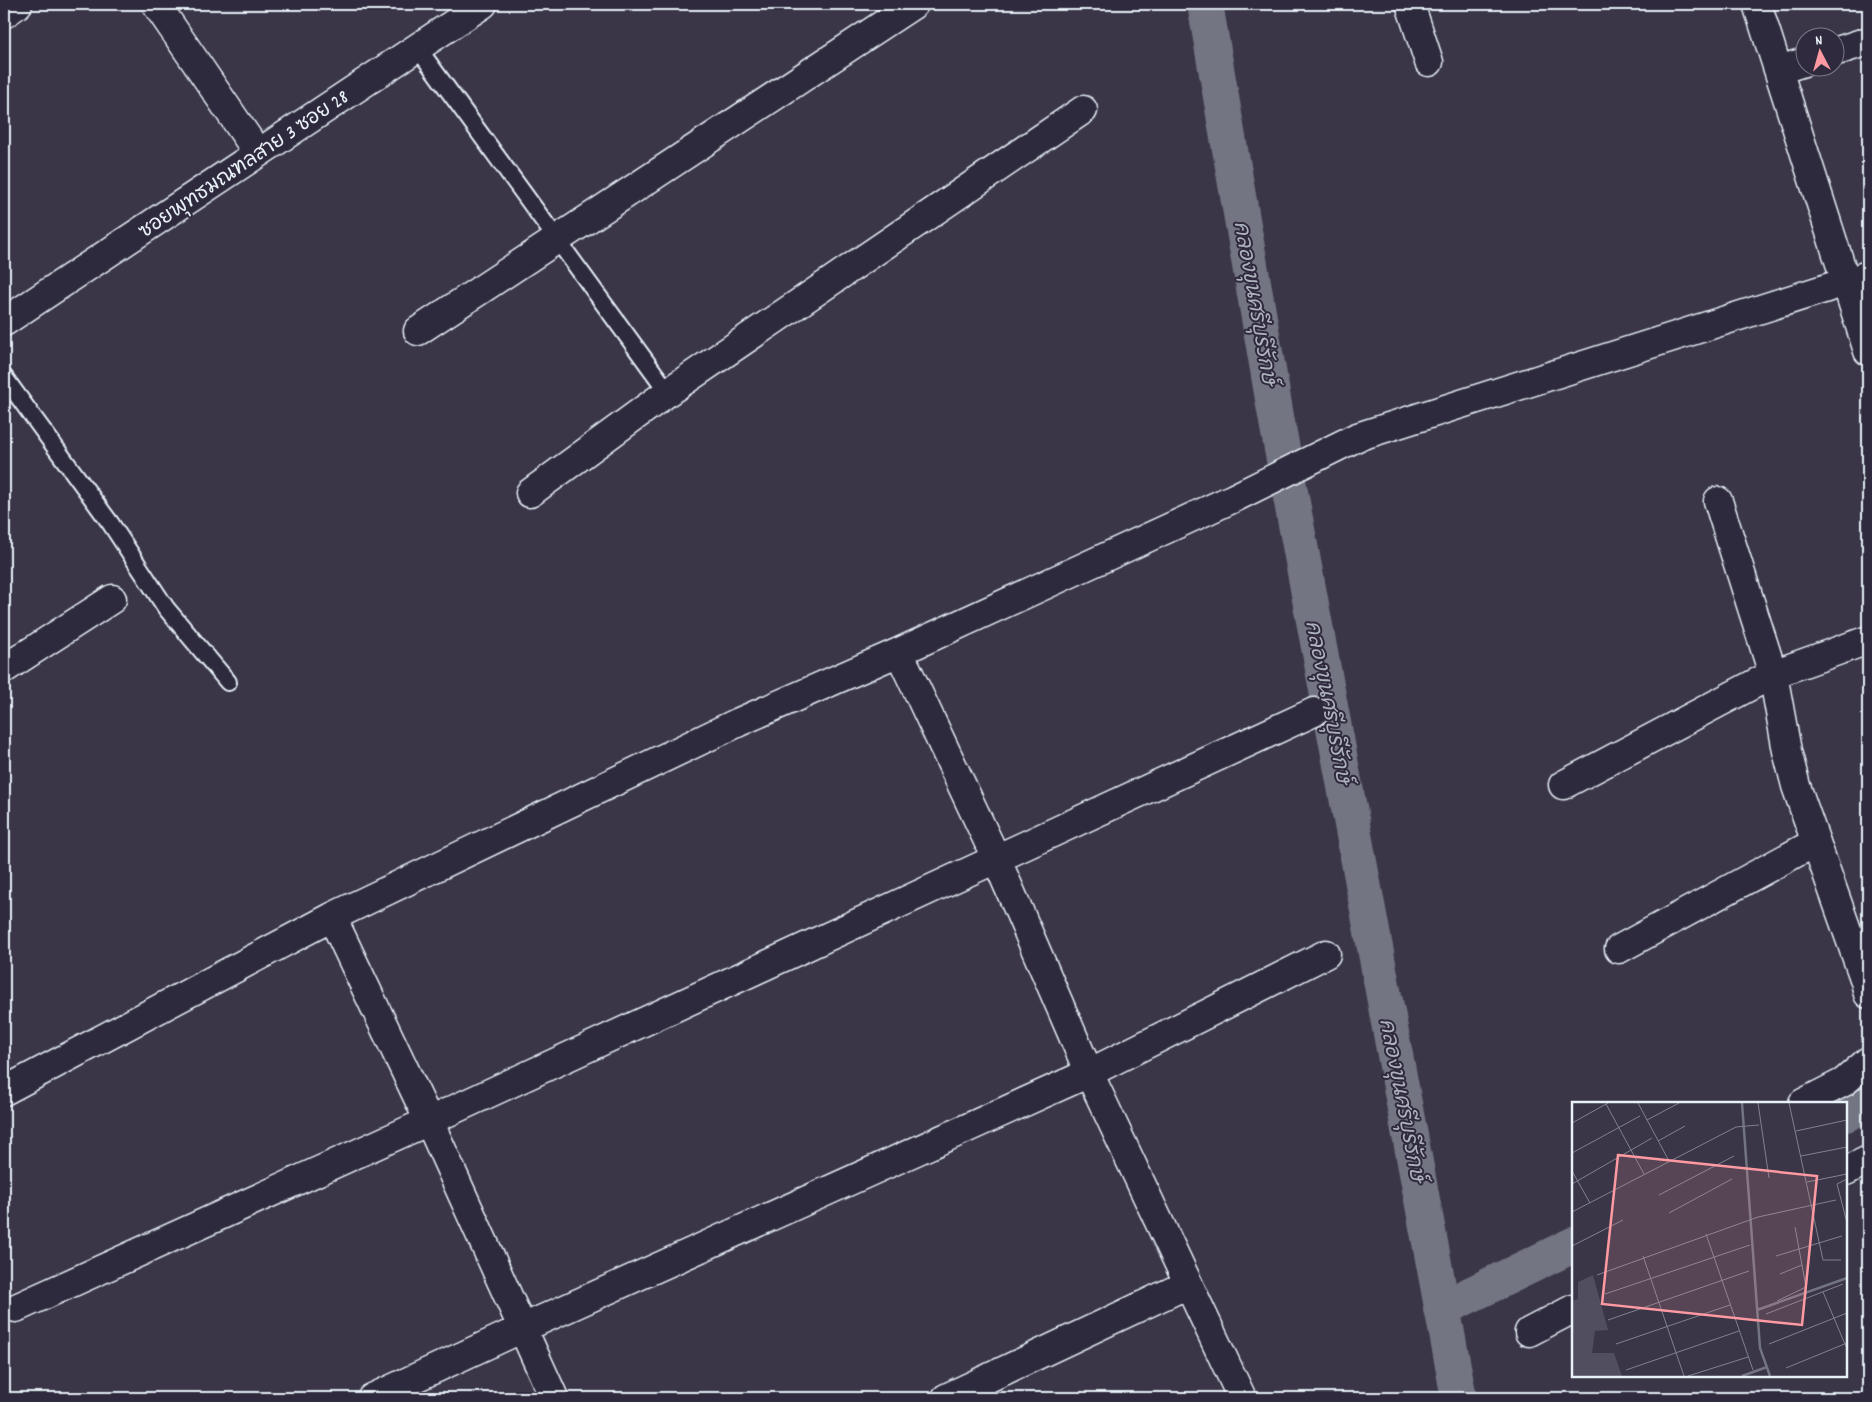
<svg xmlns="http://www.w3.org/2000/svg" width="1872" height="1402" viewBox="0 0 1872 1402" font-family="Dekko,'Playpen Sans Thai',sans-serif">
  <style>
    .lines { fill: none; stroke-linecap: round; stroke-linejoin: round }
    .canal { stroke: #737482; stroke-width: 36 }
    .lane-casing { stroke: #e8f1f8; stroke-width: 20 }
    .street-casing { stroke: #e8f1f8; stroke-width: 31 }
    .lane { stroke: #2f2a3d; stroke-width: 16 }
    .street { stroke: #2f2a3d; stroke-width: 28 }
    .labels { text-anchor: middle; stroke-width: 4; stroke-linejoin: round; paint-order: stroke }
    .street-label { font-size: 20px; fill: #e8f1f8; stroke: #2f2a3d }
    .water-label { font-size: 21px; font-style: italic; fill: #aeb2bd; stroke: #2f2a3d }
    .inset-river { fill: none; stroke: #737482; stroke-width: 2.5 }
    .inset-road { fill: none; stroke: #80818e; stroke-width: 1 }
    .view { fill: #ff9aa2; fill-opacity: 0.15; stroke: #ff9aa2; stroke-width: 2.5 }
    .inset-edge { fill: none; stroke: #e8f1f8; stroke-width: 2.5 }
  </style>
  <rect width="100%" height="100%" fill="#3a3648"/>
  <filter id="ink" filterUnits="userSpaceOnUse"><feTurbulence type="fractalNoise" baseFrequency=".02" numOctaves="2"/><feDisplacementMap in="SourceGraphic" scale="10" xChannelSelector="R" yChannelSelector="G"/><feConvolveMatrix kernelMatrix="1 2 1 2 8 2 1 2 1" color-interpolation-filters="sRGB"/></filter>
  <g filter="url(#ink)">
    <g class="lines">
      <path class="canal" d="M1205,4L1277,422L1459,1398
        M1846,1114L1868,1103
        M1441,1309L1573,1245"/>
      <defs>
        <path id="lane" d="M417,47L668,392
          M4,377L111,524L166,608L228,682"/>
        <path id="street" d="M156,4L258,153
          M1410,4L1429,62
          M1757,4L1868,351
          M4,14L18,4
          M1834,52L1868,41
          M1779,70L1804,62
          M4,322L483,4
          M418,331L914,4
          M530,493L668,392L1083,110
          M1718,501L1773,674L1787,751L1796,786L1865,981L1868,994
          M899,652L996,858L1089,1073L1242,1398
          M4,669L112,599
          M1563,785L1773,674L1868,640
          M332,917L429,1121L554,1398
          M1619,949L1816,842
          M4,1091L332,917L739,722L899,652L1234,498L1357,437L1868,275
          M1803,1103L1844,1082L1868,1061
          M1846,1171L1868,1160
          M16,1308L429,1121L1314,712
          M1529,1332L1573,1309
          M372,1398L523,1328L1089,1073L1326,954
          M946,1398L1188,1284"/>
      </defs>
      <use href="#lane" class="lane-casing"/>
      <use href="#street" class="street-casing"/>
      <use href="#lane" class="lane"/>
      <use href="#street" class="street"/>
    </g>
  </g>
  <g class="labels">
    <g class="street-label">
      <text transform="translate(243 163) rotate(-34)" y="7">ซอยพุทธมณฑลสาย 3 ซอย 28</text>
    </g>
    <g class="water-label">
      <text transform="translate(1256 303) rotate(80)" y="7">คลองขุนศรีบุรีรักษ์</text>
      <text transform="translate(1329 702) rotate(79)" y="7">คลองขุนศรีบุรีรักษ์</text>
      <text transform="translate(1403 1100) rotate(79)" y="7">คลองขุนศรีบุรีรักษ์</text>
    </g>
  </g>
  <g transform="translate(1572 1102)">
    <rect width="275" height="275" fill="#3a3648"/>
    <path d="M21,173L36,228L23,229L20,251H42L50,274H0V199L6,197V180Z" fill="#504e5f"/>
    <path class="inset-river" d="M170,1L188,246L198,274M185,208L275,176M170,274L195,265"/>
    <path class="inset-road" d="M66,1L97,59M186,1L197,76M217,1L251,158H269M34,2L72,72M75,18L107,1M0,21L36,1M224,29L275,18M86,39L113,24M0,51L68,14M229,54L275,45M0,69L18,101M275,77L265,82L275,121M235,80L275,72M0,82L80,36M87,93L162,54M0,110L164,25L187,23M97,111L160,77M134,132L181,268M0,144L51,118M71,154L112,274M204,154L270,134M208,172L230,163M25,173L186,115L264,98M251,190L275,247M33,192L178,143M205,199L234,185L223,125M194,212L271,182M36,218L177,169M44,242L158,203M197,242L275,211M214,266L275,241M54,268L167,229M116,274L176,255"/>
    <path class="view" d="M46,53L245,74L230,223L30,202Z"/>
    <rect width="275" height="275" class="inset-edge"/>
  </g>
  <rect width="1872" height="1402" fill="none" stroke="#2f2a3d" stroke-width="20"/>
  <rect x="10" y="10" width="1852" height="1382" fill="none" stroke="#e8f1f8" stroke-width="2" filter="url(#ink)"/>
  <g transform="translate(1820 52) rotate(354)"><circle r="24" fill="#2f2a3d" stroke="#797a88"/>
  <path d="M0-4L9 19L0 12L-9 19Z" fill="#ff9aa2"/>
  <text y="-8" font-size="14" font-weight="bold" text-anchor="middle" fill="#e8f1f8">N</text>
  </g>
</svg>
